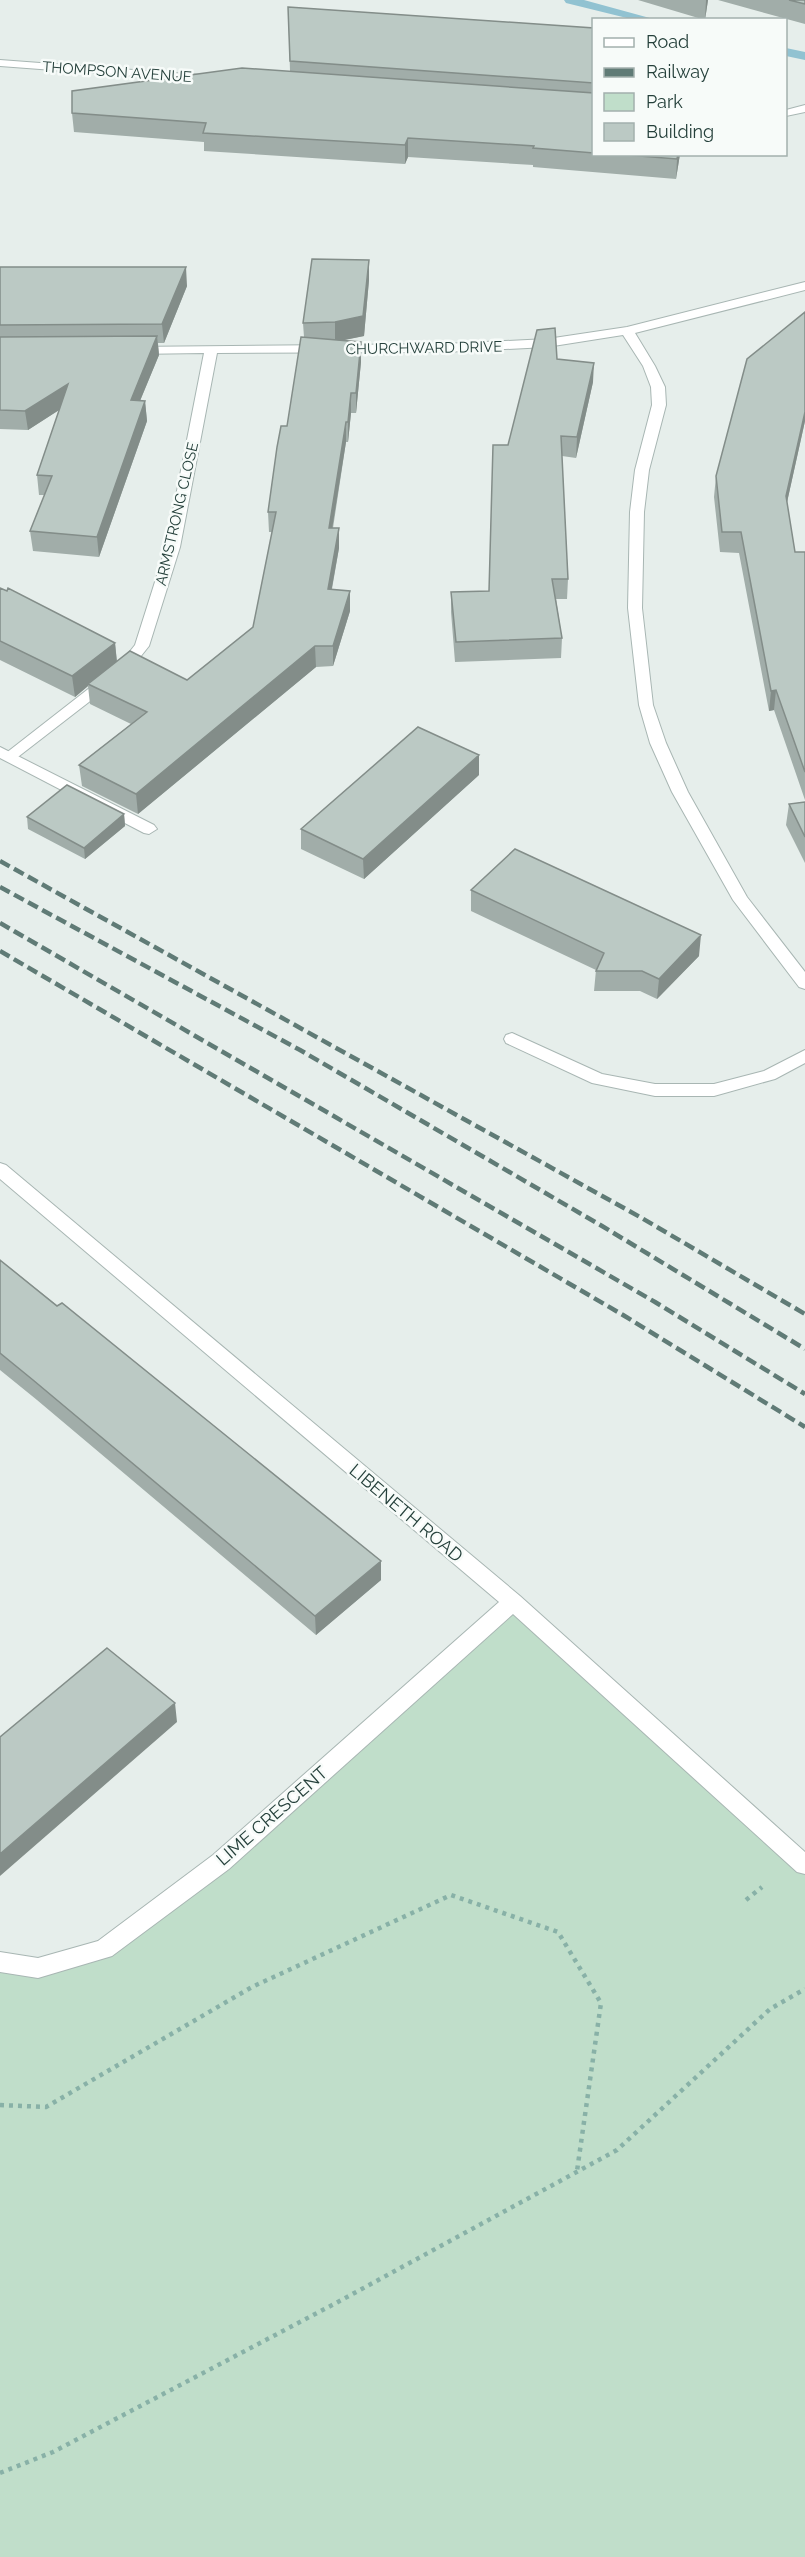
<svg xmlns="http://www.w3.org/2000/svg" width="805" height="2557" viewBox="0 0 805 2557" font-family="Raleway,sans-serif">
  <style>
    .green { fill: #c0deca }
    .lines { fill: none; stroke-linecap: round; stroke-linejoin: round }
    .stream { fill: #91c2d1; fill-rule: evenodd }
    .lane-casing { stroke: #a8b6b3; stroke-width: 2 }
    .street-casing { stroke: #a8b6b3; stroke-width: 2 }
    .path { stroke: #88b1a7; stroke-width: 4.5; stroke-dasharray: 4 5; stroke-linecap: butt }
    .lane { fill: #fff; fill-rule: evenodd }
    .street { fill: #fff; fill-rule: evenodd }
    .rail { stroke: #607b76; stroke-width: 4.5; stroke-dasharray: 11 5; stroke-linecap: butt }
    .wall { fill: #a1ada9 }
    .shaded-wall { fill: #838d89 }
    .building { fill: #bbc9c4; stroke: #838d89; stroke-width: 1.5 }
    .labels { text-anchor: middle; stroke-width: 5; stroke-linejoin: round; paint-order: stroke }
    .far-street-label { font-size: 15px; fill: #25403b; stroke: #f7fbf9 }
    .street-label { font-size: 18px; fill: #25403b; stroke: #f7fbf9 }
  </style>
  <rect width="100%" height="100%" fill="#e6eeeb"/>
  <path class="green" d="M513,1602L805,1865V2557H0V1962L38,1968L104,1949Z"/>
  <g class="lines">
    <path class="stream" d="M564,0H584L657,20H635L566,3Z
      M786,48L805,52V60L786,56Z"/>
    <defs>
      <path id="lane" d="M0,747L154,825L157,829L149,834L144,833L0,758Z
        M512,1033L602,1074L655,1084H714L764,1071L805,1050V1063L775,1079L714,1096H655L592,1083L506,1043L504,1039L506,1035Z"/>
      <path id="street" d="M0,60L200,75L206,78L200,81L0,66Z
        M805,105V112L786,116V110Z
        M805,282V290L635,333L655,366L665,387L666,405L649,470L644,512L642,608L653,705L666,743L688,792L747,897L805,972V989L799,987L733,900L672,792L650,743L639,705L628,608L630,512L635,470L652,405L651,387L643,366L623,335L547,347L444,352L217,353L180,547L149,646L129,671L14,760L9,762L1,757L119,665L135,645L166,547L204,353L135,354L130,353L129,350L130,347L444,344L547,339L627,327Z
        M0,1163L6,1165L520,1596L805,1852V1874L797,1872L513,1614L229,1869L112,1956L38,1978L0,1972V1952L38,1958L98,1941L213,1855L499,1602L0,1179Z"/>
    </defs>
    <use href="#lane" class="lane-casing"/>
    <use href="#street" class="street-casing"/>
    <path class="path" d="M746,1900L762,1887
      M0,2105L46,2107L252,1987L451,1895L558,1932L601,2003L577,2171
      M0,2473L53,2452L336,2303L617,2150L770,2009L805,1989"/>
    <use href="#lane" class="lane"/>
    <use href="#street" class="street"/>
    <path class="rail" d="M0,861L640,1217L805,1314
      M0,887L300,1050L602,1226L805,1349
      M0,923L655,1302L805,1394
      M0,951L623,1315L805,1427"/>
  </g>
  <path class="wall" d="M638,0H708L705,20Z
    M718,0H805V24Z
    M288,7L594,28V154H680L676,179L533,167V165L408,157L405,164L204,151V142L74,132L72,113L290,71Z
    M369,260V280L364,336L343,340L361,342V362L356,413H351L348,442H346L333,528L339,548L332,589L350,611L333,666L316,667L138,814L82,786L79,765L131,724L90,704L88,686L75,697L0,660V588L115,643L117,661L187,680L253,627L272,532H269L268,512L287,426L304,337L303,323Z
    M0,267L187,286L164,343H158L159,355L140,401H145L147,421L99,557L33,551L30,531L45,495H39L37,475L59,410L28,430L0,429Z
    M805,312V421L787,502L795,552H805V800L774,710L769,711L739,553L720,552L714,497L716,476Z
    M557,359L593,382L576,458L562,456L568,579L567,599H556L562,638L561,658L455,662L451,612V592L489,591L508,445Z
    M479,775L364,879L301,849V829Z
    M805,802V863L786,825L789,804Z
    M124,814L125,826L85,859L28,829L27,817Z
    M471,890L699,956L657,999L640,991H594L596,970L471,911Z
    M0,1260L381,1561V1580L316,1635L37,1400L0,1370Z"/>
  <path class="shaded-wall" d="M706,0H708L705,20Z
    M408,138V157L405,164V145Z
    M678,154H680L676,179L677,159Z
    M369,260V280L364,336L335,342V322Z
    M186,267L187,286L164,343L162,324Z
    M157,336L159,355L132,420L131,400Z
    M361,342V362L356,413V393Z
    M594,363L593,382L576,458L577,437Z
    M68,384L70,403L28,430L25,411Z
    M351,393V413L348,442V422Z
    M145,401L147,421L99,557L97,537Z
    M805,412V421L784,516L786,496Z
    M346,422V442L329,548V528Z
    M339,528V548L328,609V589Z
    M350,591V611L333,666V646Z
    M115,643L117,664L88,684V686L75,697L72,676Z
    M315,646L316,667L138,814L136,794Z
    M776,690L774,710L769,711L771,691Z
    M479,755V775L364,879L363,859Z
    M124,814L125,826L85,859L84,848Z
    M701,935L699,956L657,999L659,979Z
    M381,1561V1580L316,1635L315,1616Z
    M175,1703L177,1722L0,1876V1854Z"/>
  <path class="building" d="M789,0H805V4Z
    M288,7L594,28V83L290,61Z
    M242,68L594,93V153L533,148L534,146L408,138L405,145L203,133L206,123L72,113V91Z
    M614,154H678L677,159Z
    M312,259L369,260L363,316L335,322L303,323Z
    M0,267H186L162,324L0,325Z
    M805,312V412L786,496L795,552H805V772L776,690L771,691L741,532H722L716,476L747,359Z
    M555,328L557,359L594,363L577,437L561,436L568,579H552L562,638L456,642L451,592L489,591L493,445H508L537,330Z
    M157,336L131,400L145,401L97,537L30,531L52,476L37,475L68,384L25,411L0,410V337Z
    M301,337L361,342L356,393H351L348,422H346L329,528H339L328,589L350,591L333,646H315L136,794L79,765L147,712L88,684L130,651L187,680L253,627L276,512H268L277,447L281,426H287Z
    M0,588L7,591L8,588L115,643L72,676L0,641Z
    M418,727L479,755L363,859L301,829Z
    M67,785L124,814L84,848L27,817Z
    M805,802V837L789,804Z
    M515,849L701,935L659,979L642,971H596L604,953L471,890Z
    M0,1260L57,1306L62,1303L381,1561L315,1616L33,1380L0,1353Z
    M107,1648L175,1703L0,1854V1737Z"/>
  <g class="labels">
    <g class="far-street-label">
      <text transform="translate(117 72) rotate(4)" y="5">THOMPSON AVENUE</text>
      <text transform="translate(424 348) rotate(-1)" y="5">CHURCHWARD DRIVE</text>
      <text transform="translate(177 514) rotate(-77)" y="5">ARMSTRONG CLOSE</text>
    </g>
    <g class="street-label">
      <text transform="translate(406 1513) rotate(40)" y="6">LIBENETH ROAD</text>
      <text transform="translate(272 1816) rotate(-41)" y="6">LIME CRESCENT</text>
    </g>
  </g>
  <rect x="592" y="18" width="195" height="138" fill="#f7fbf9" stroke="#a3b0ad" stroke-width="1.5"/>
  <rect x="604" y="38" width="30" height="9" fill="#ffffff" stroke="#a3b0ad" stroke-width="1.5"/>
  <text x="646" y="48" font-size="18" fill="#25403b">Road</text>
  <rect x="604" y="68" width="30" height="9" fill="#607b76" stroke="#a3b0ad" stroke-width="1.5"/>
  <text x="646" y="78" font-size="18" fill="#25403b">Railway</text>
  <rect x="604" y="93" width="30" height="18" fill="#c0deca" stroke="#a3b0ad" stroke-width="1.5"/>
  <text x="646" y="108" font-size="18" fill="#25403b">Park</text>
  <rect x="604" y="123" width="30" height="18" fill="#bbc9c4" stroke="#a3b0ad" stroke-width="1.5"/>
  <text x="646" y="138" font-size="18" fill="#25403b">Building</text>
</svg>
